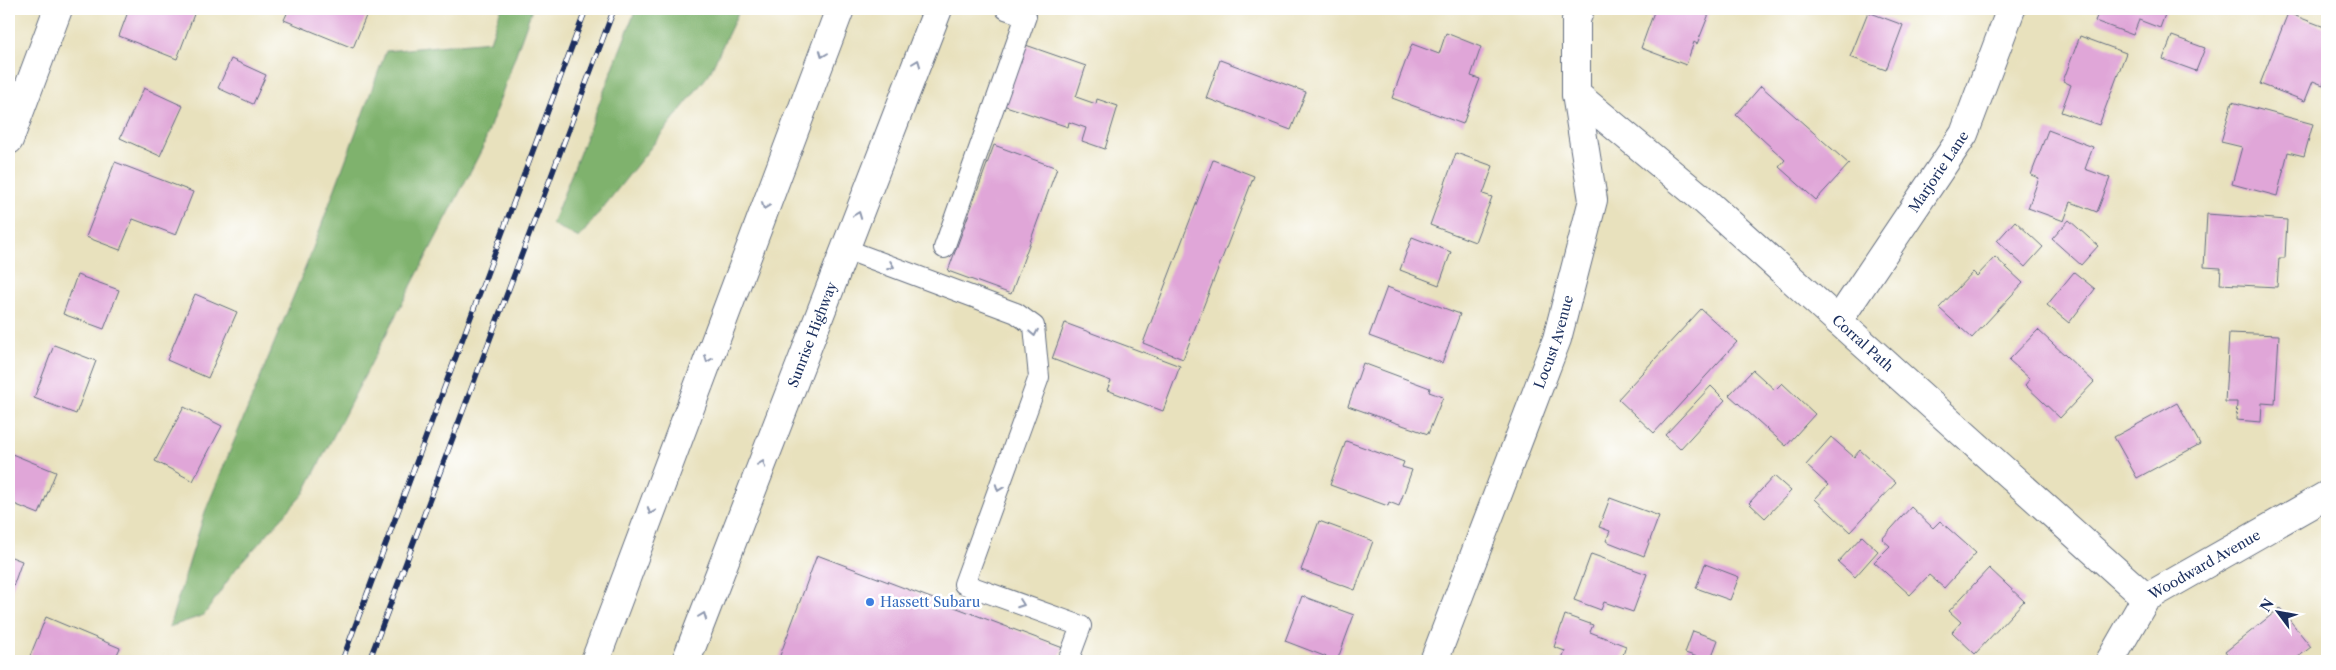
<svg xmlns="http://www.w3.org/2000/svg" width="2336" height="670" viewBox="0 0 2336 670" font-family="'Libre Caslon Text',serif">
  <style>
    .forest { fill: #7fb26d; stroke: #4d7066 }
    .building { fill: #e0a6d8 }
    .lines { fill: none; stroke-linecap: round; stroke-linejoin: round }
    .service-casing { stroke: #636d7f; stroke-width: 22 }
    .minor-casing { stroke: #636d7f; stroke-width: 30 }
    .tertiary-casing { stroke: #636d7f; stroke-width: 30 }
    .trunk-casing { stroke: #636d7f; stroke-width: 30 }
    .service { stroke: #fff; stroke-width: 20 }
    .minor { stroke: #fff; stroke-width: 28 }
    .tertiary { stroke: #fff; stroke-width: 28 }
    .trunk { stroke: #fff; stroke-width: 28 }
    .rail-casing { stroke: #1b2f5e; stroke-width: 5.5 }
    .rail { stroke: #fff; stroke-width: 4; stroke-dasharray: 11; stroke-linecap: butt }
    .oneway { stroke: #8d97ae }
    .shop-dot { fill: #3f7fe0; stroke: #fff; stroke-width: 2 }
    .labels { text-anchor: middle; stroke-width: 5; stroke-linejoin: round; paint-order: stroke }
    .street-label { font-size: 14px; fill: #1b2f5e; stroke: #fff }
    .shop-label { font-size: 14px; fill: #366cbe; stroke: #fff; text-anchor: start }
  </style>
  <rect width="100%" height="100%" fill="#fff"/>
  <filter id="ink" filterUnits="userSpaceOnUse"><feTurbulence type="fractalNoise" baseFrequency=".02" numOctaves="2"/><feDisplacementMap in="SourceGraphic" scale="10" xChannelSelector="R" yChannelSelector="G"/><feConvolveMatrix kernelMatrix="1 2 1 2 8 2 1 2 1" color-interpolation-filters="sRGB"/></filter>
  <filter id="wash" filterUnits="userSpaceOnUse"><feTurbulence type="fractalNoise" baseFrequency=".0096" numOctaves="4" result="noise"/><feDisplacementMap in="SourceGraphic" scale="20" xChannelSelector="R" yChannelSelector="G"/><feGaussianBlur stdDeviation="1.12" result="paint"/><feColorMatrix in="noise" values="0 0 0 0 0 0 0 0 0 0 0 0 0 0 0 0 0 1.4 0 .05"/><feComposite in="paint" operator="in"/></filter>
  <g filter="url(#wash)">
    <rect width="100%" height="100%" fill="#e8e1bd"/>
    <path class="forest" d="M501,9H532L482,149L304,493L235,570L204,615L169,627L205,512L310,256L386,51L490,41Z
      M636,9H740L709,74L579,238L552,224Z"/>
    <g id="blocks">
      <path class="building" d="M129,9H196L177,59L119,36Z
        M289,9H361L368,11L353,48L284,20Z
        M1655,9H1711L1697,44L1694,42L1686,65L1641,48Z
        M2100,9H2167L2160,28L2139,20L2133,35L2095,21Z
        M1868,12L1903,25L1886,70L1850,57Z
        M2288,13L2327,28V74L2323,85L2313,81L2305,101L2260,84Z
        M1446,33L1481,47L1471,76L1480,79L1463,124L1392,98L1412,44L1439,54Z
        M2080,36L2126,53L2099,125L2061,112L2071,85L2063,81Z
        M2172,36L2205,48L2196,71L2163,59Z
        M1020,43L1086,66L1076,97L1096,104L1097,99L1118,106L1105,149L1082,141L1086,128L1069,122L1068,127L1000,104Z
        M231,59L266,75L253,104L218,88Z
        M1220,60L1306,92L1291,130L1206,98Z
        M1761,86L1849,164L1816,200L1779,167L1785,160L1736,115Z
        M144,88L183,106L160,156L120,138Z
        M2232,102L2313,124L2304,156L2288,152L2277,196L2232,184L2242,147L2221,142Z
        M2048,130L2093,147L2085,169L2110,178L2097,212L2071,202L2064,221L2028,208L2039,178L2031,175Z
        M994,145L1057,168L1011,294L948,271Z
        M1456,153L1493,166L1483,194L1492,197L1475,242L1430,225Z
        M1213,160L1254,176L1183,359L1143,343Z
        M115,162L193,192L176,235L133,219L120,250L86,237Z
        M2207,214L2287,220L2285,258H2279L2277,287L2220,284L2221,268L2204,267Z
        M2069,220L2098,246L2081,265L2052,239Z
        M2015,221L2043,247L2025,267L1997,241Z
        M1412,237L1451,252L1439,285L1400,270Z
        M1995,257L2023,283L1972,338L1939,308L1973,272L1977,276Z
        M2074,272L2095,289L2069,323L2047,305Z
        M77,275L119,290L104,329L63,314Z
        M1387,287L1460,314L1442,363L1369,336Z
        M195,294L237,312L208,378L167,360Z
        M1701,309L1737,342L1654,433L1618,399Z
        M1065,323L1180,366L1163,411L1107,390L1111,381L1052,359Z
        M2038,330L2094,382L2060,418L2025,385L2030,379L2009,360Z
        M2229,333L2279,335L2275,404L2262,403L2261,422L2236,420L2237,402H2225Z
        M54,345L96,361L76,414L34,398Z
        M1363,363L1430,388L1429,392L1443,397L1428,434L1348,406Z
        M1753,370L1775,390L1782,383L1815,414L1786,446L1729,395Z
        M1711,386L1725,400L1680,449L1665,435Z
        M2177,403L2200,444L2137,478L2114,437Z
        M184,407L222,426L193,481L155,461Z
        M1831,437L1854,457L1860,450L1896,483L1850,532L1815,499L1828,485L1806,465Z
        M1346,441L1404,462L1402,467L1412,470L1399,506L1389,502L1388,506L1330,485Z
        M12,454L56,472L39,514L9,502V461Z
        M1774,476L1791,491L1765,518L1749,503Z
        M1610,498L1659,516L1644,556L1606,541L1610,531L1599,527Z
        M1911,507L1933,528L1940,521L1976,553L1944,588L1929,575L1910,595L1874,562L1890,546L1882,539Z
        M1319,521L1373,541L1355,590L1301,570Z
        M1862,536L1878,551L1855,577L1838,562Z
        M1591,554L1647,574L1633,612L1604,602L1601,610L1574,600Z
        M817,555L1063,648L1058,661H778Z
        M9,556L22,561L9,598Z
        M1705,564L1739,577L1730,600L1696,588Z
        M1989,568L2024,601L1975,654L1952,632L1961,622L1949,611Z
        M1302,596L1354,615L1337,661L1285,641Z
        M2280,608L2311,647L2293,661H2232L2225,652Z
        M1565,615L1593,625L1590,632L1626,646L1621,661H1561L1565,651L1554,647Z
        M46,617L120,648L114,661H28Z
        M1693,631L1718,640L1710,661L1685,653Z"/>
    </g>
  </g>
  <g filter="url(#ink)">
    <use href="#blocks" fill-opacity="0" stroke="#636d7f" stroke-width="1"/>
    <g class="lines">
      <defs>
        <path id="service" d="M944,248L1026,16L1006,9
          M845,249L1016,313L1034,326L1039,377L964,584L1081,626L1068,661"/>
        <g id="minor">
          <path id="s1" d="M1576,94L1706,202L2146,598"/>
          <path id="s2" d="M1838,321L1964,134L2011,9"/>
          <path id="s3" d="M1434,661L1557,339L1593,200L1576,94V20L1580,9"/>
          <path id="s4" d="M2110,661L2146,598L2327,495"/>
        </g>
        <path id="tertiary" d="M9,140L58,9"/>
        <g id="trunk">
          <path d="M595,661L840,9"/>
          <path id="s5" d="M686,661L938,9"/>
        </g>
      </defs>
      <use href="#service" class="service-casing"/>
      <use href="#minor" class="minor-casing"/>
      <use href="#tertiary" class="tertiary-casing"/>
      <use href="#trunk" class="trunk-casing"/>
      <use href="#service" class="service"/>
      <use href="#minor" class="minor"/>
      <use href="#tertiary" class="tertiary"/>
      <use href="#trunk" class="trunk"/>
      <defs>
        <path id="rail" d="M342,661L586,9
          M369,661L614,9"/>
      </defs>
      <use href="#rail" class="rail-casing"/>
      <use href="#rail" class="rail"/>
    </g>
    <defs><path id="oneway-chevron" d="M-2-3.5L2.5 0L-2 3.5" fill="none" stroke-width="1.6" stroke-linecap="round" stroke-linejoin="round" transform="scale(1.25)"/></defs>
    <g class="oneway">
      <use href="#oneway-chevron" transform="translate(823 54) rotate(111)"/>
      <use href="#oneway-chevron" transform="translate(917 63) rotate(-69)"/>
      <use href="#oneway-chevron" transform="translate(765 206) rotate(111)"/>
      <use href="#oneway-chevron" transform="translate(858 215) rotate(-69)"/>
      <use href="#oneway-chevron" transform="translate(891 266) rotate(21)"/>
      <use href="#oneway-chevron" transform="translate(1034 333) rotate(79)"/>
      <use href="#oneway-chevron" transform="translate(708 359) rotate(111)"/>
      <use href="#oneway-chevron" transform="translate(762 464) rotate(-69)"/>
      <use href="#oneway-chevron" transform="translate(999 488) rotate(110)"/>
      <use href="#oneway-chevron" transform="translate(651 511) rotate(111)"/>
      <use href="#oneway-chevron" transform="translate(1021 604) rotate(20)"/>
      <use href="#oneway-chevron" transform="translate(703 616) rotate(-69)"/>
    </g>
  </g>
  <circle class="shop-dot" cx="870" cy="602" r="5"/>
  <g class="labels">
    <g class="street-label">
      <text dy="5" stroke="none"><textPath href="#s2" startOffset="180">Marjorie Lane</textPath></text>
      <text dy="5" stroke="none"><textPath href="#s5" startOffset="350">Sunrise Highway</textPath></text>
      <text dy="5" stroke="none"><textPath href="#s3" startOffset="341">Locust Avenue</textPath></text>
      <text dy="5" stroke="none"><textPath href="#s1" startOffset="380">Corral Path</textPath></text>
      <text dy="5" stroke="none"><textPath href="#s4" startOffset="140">Woodward Avenue</textPath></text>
    </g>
    <g class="shop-label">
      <text x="880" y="607">Hassett Subaru</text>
    </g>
  </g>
  <rect width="2336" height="670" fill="none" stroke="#fff" stroke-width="30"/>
  <g transform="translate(2278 612) rotate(302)" stroke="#ffffff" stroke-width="4" paint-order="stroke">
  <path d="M0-4L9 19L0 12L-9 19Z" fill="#1b2f5e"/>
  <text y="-8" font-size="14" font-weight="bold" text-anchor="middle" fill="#1b2f5e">N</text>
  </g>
</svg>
